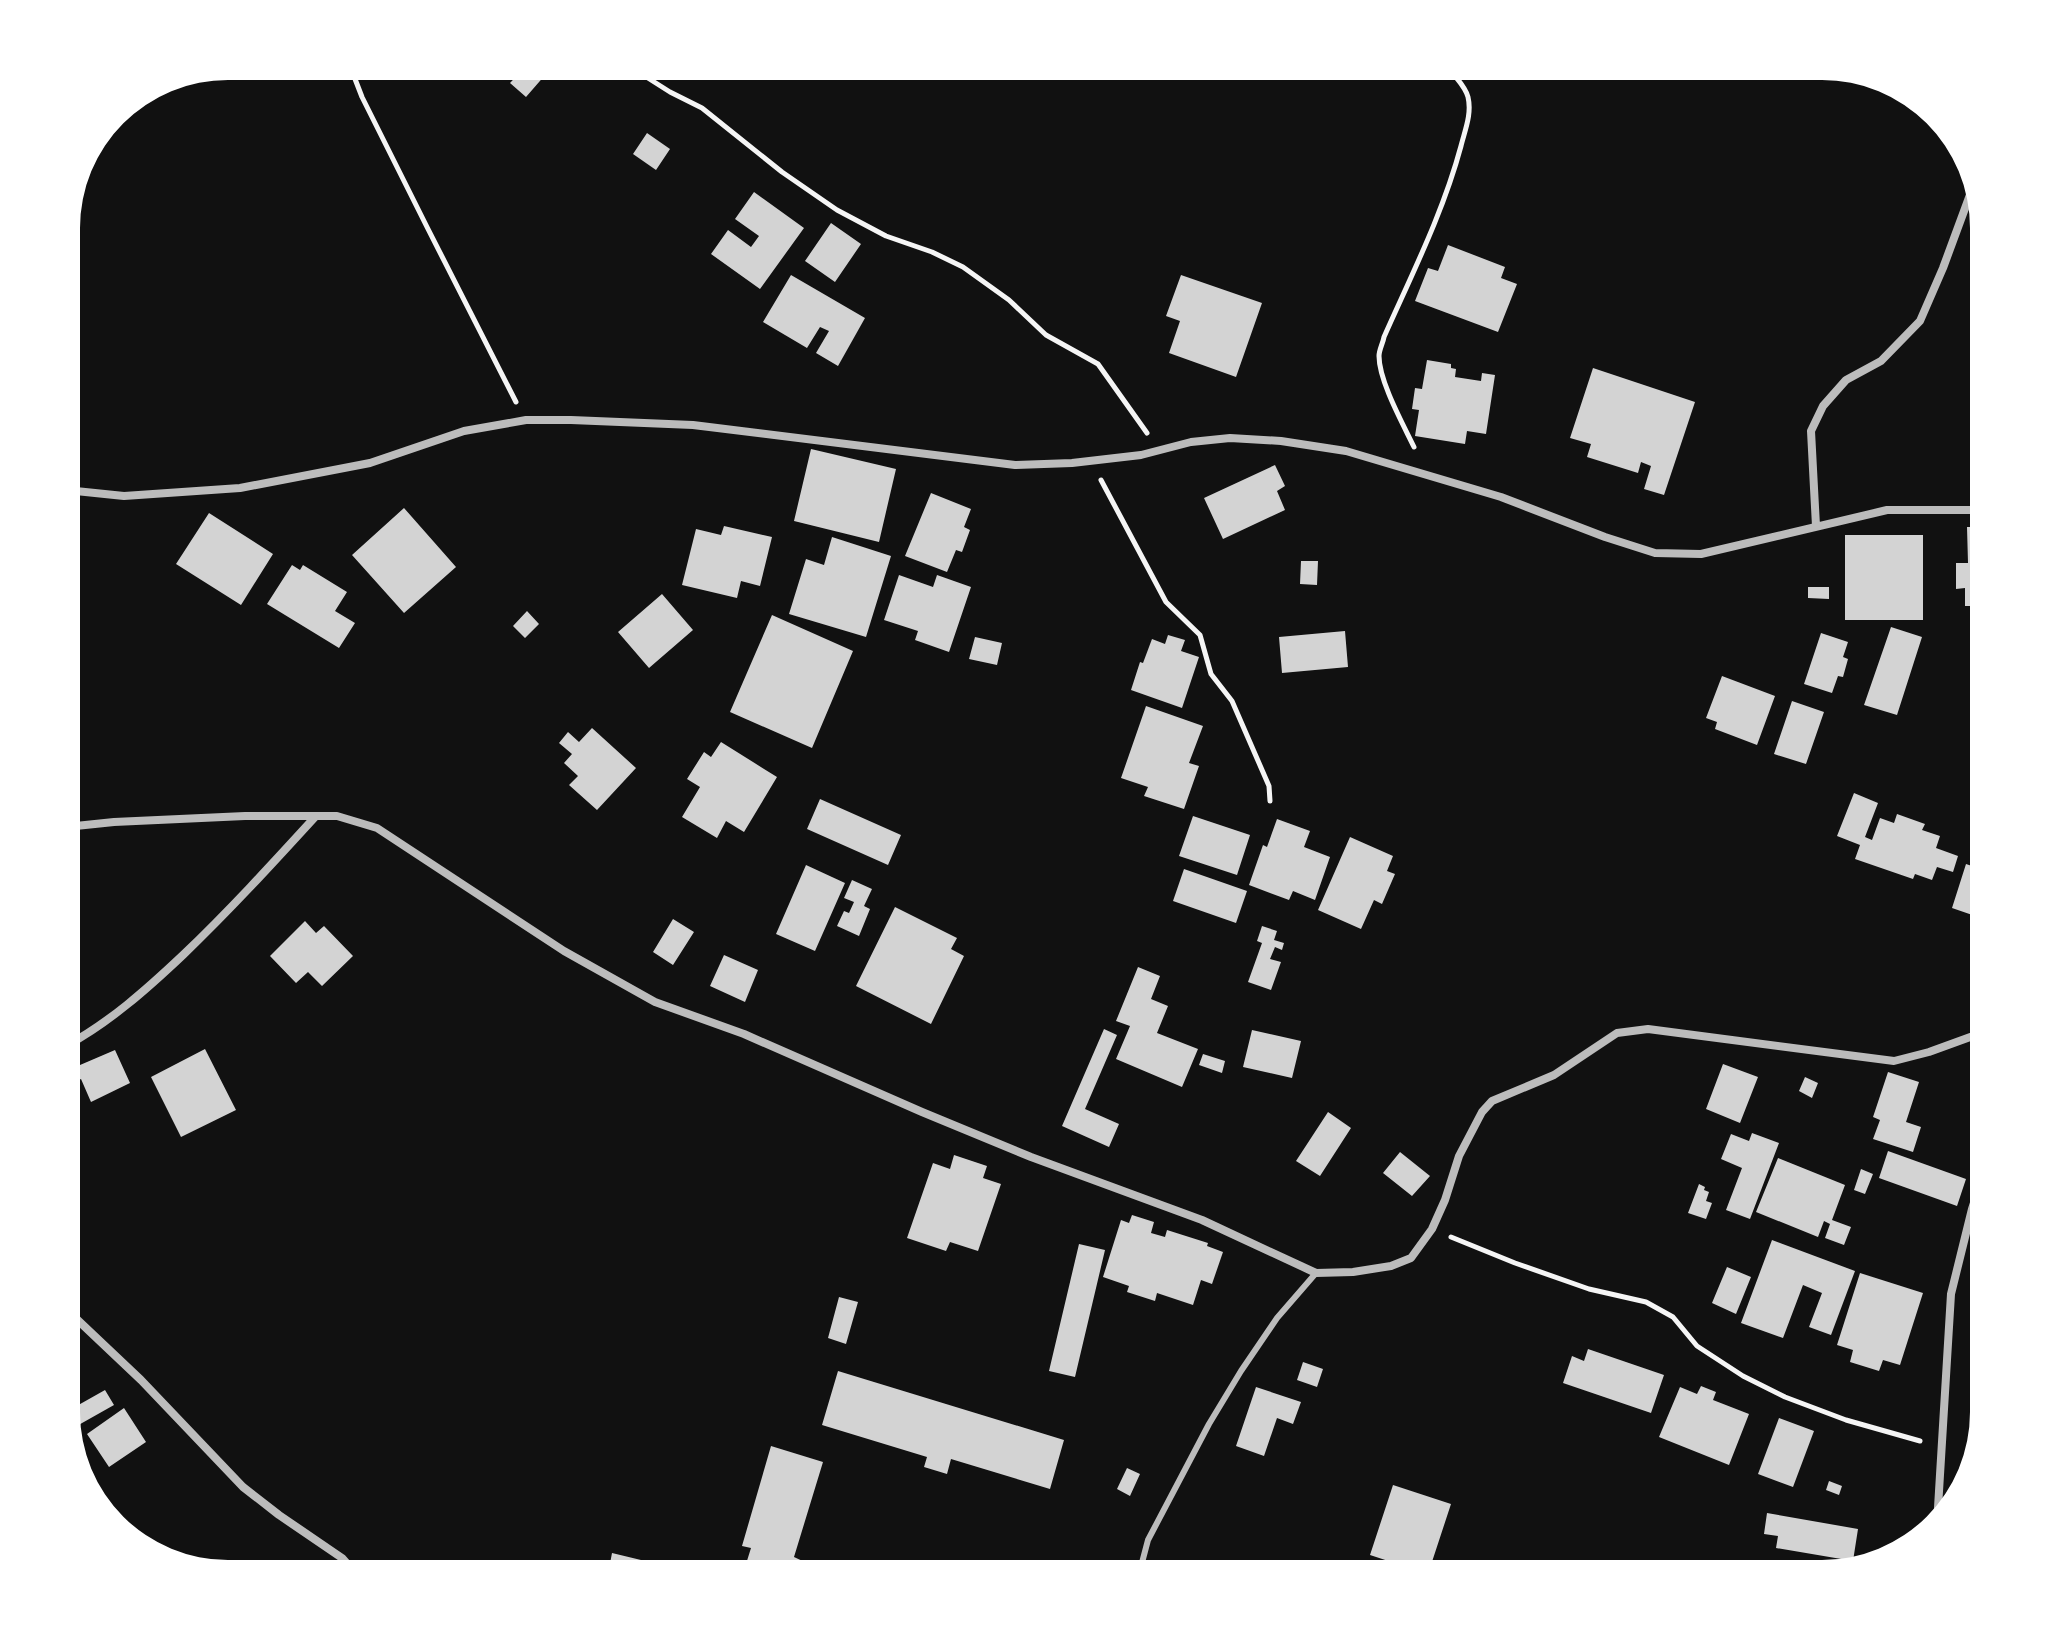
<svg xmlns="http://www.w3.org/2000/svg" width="2050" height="1640" viewBox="0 0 2050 1640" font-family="Barlow,sans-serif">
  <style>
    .building { fill: #d3d3d3 }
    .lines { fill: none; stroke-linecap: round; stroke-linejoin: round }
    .path { stroke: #f5f5f5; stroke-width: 5 }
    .service { stroke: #bcbcbc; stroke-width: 6 }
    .minor { stroke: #bcbcbc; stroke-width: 8 }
  </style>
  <rect width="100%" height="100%" fill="#111"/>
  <path class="building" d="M526,66H537L546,74L526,97L510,83Z
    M647,133L670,149L656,170L633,154Z
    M754,192L804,228L760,289L711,254L728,230L751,247L759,236L735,219Z
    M831,223L861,244L835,282L805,261Z
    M1448,245L1505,267L1501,278L1517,284L1498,332L1415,301L1428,268L1438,271Z
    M791,275L865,318L838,366L816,353L829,331L820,327L807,348L763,322Z
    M1181,275L1262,303L1236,377L1169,353L1180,321L1166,316Z
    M1427,360L1451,364V368L1456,369L1455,377L1481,381L1482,373L1495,375L1486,434L1467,431L1465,444L1415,436L1419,410L1412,409L1415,388L1422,389Z
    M1593,368L1695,402L1664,495L1644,489L1651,466L1641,462L1638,473L1587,457L1591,444L1570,438Z
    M1970,408H1984V466H1970Z
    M811,449L896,469L879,542L794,521Z
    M1275,465L1285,486L1277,491L1285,510L1223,539L1204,498Z
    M931,493L971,509L964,527L970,530L962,552L956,550L947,572L905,556Z
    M404,508L456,567L404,613L352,555Z
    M209,513L273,554L241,605L176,564Z
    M724,526L772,537L760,586L741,581L737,598L682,585L696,529L721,535Z
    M1967,527H1984V606H1965V588L1956,589V563H1968Z
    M1845,535H1923V620H1845Z
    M832,537L891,556L866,637L789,614L806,559L824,565Z
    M1301,561H1318L1317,585L1300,584Z
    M292,565L300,570L303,565L347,592L335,611L355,623L339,648L267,604Z
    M899,575L933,587L937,575L971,587L949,652L915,640L918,631L884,620Z
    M1808,587H1829V599L1808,598Z
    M662,594L693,630L649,668L618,632Z
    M527,611L539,624L525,638L513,626Z
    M772,615L853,651L812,748L730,712Z
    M1891,627L1922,637L1897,715L1864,705Z
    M1345,631L1348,667L1282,673L1279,637Z
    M1821,633L1848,642L1843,657L1848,659L1843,677L1838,676L1832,693L1804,684Z
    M1168,635L1185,640L1181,651L1199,657L1182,708L1131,690L1140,662L1143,663L1152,639L1165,644Z
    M975,637L1002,643L997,665L969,659Z
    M1722,676L1775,696L1757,745L1715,729L1717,722L1706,718Z
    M1792,701L1824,712L1806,764L1774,754Z
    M1146,706L1203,726L1189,763L1199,766L1184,809L1144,796L1148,787L1121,778Z
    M592,728L636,768L597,810L569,785L578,776L564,763L572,754L559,743L568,732L579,742Z
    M721,742L777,777L744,832L726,821L717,838L682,817L700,787L687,779L704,752L711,757Z
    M1854,793L1878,803L1865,837L1872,840L1880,818L1894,823L1897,814L1925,824L1922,830L1940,836L1936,848L1958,856L1953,872L1937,867L1932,880L1915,874L1913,879L1855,859L1860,845L1837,836Z
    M820,799L901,835L888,865L807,829Z
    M1193,816L1250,835L1237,875L1179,856Z
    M1277,819L1310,831L1304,847L1330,857L1315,900L1293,891L1289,900L1249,885L1263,845L1267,847Z
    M1350,837L1393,856L1387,871L1395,874L1382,904L1374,900L1361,929L1318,910Z
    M1966,864L1984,870V919L1952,908Z
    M806,865L845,883L815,951L776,934Z
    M1184,869L1247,891L1236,923L1173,901Z
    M852,880L872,889L864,906L870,909L859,936L837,926L844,911L849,913L854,902L844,898Z
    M895,907L957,938L951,949L964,956L931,1024L856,986Z
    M673,919L694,932L673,965L653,952Z
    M305,921L316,933L324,926L353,956L322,986L308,972L296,983L270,956Z
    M1262,926L1277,931L1274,940L1284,943L1282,950L1275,947L1270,959L1281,962L1271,990L1248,982L1262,943L1257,941Z
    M724,955L758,970L745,1002L710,986Z
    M1138,967L1160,976L1151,999L1168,1006L1157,1033L1198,1049L1182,1087L1116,1059L1130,1026L1116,1021Z
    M1104,1029L1117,1035L1085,1109L1119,1124L1109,1147L1062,1126Z
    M1252,1030L1301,1041L1292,1078L1243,1067Z
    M205,1049L236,1110L181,1137L151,1077Z
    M115,1050L130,1083L91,1102L81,1079L66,1086V1071Z
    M1203,1054L1225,1061L1222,1073L1199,1065Z
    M1723,1064L1758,1077L1740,1123L1706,1109Z
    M1888,1072L1919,1082L1906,1122L1921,1127L1913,1152L1873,1139L1880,1120L1873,1117Z
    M1805,1077L1818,1083L1812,1098L1799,1091Z
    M1328,1112L1351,1128L1320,1176L1296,1161Z
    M1752,1133L1779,1143L1750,1219L1726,1210L1742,1168L1721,1159L1731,1134L1749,1141Z
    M1888,1151L1966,1179L1957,1206L1879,1178Z
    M1400,1152L1430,1176L1412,1196L1383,1173Z
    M954,1155L987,1166L983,1178L1001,1184L978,1251L950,1242L946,1251L907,1238L933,1163L950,1169Z
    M1778,1158L1845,1185L1832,1220L1851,1227L1844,1245L1825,1238L1830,1224L1824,1221L1818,1237L1756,1212Z
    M1861,1169L1873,1174L1865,1194L1854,1190Z
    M1699,1184L1705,1187L1704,1190L1709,1192L1706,1201L1712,1203L1706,1219L1688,1213Z
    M1132,1215L1154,1222L1151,1233L1165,1237L1167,1230L1208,1243L1207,1246L1223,1252L1212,1284L1201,1280L1193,1305L1157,1293L1155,1301L1127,1292L1129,1286L1103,1277L1121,1220L1129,1223Z
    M1772,1240L1855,1271L1831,1335L1809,1327L1822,1293L1803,1285L1783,1338L1741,1323Z
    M1079,1244L1105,1250L1075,1377L1049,1371Z
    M1727,1267L1751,1277L1736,1314L1712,1303Z
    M1860,1273L1923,1293L1900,1365L1883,1360L1879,1371L1850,1362L1853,1350L1837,1345Z
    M839,1297L858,1302L846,1344L828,1338Z
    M1588,1349L1664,1375L1651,1413L1563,1383L1572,1356L1584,1361Z
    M1303,1362L1323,1369L1317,1387L1297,1380Z
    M838,1371L1064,1440L1050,1489L951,1459L947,1474L924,1467L927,1457L822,1425Z
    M1701,1386L1716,1392L1713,1400L1749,1414L1729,1465L1659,1437L1680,1387L1697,1394Z
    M1256,1387L1301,1402L1293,1424L1277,1418L1264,1456L1236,1446Z
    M105,1390L114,1405L75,1427L66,1412Z
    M124,1408L146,1442L109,1467L87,1434Z
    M1779,1418L1814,1431L1793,1487L1758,1474Z
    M771,1446L823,1462L794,1557L809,1564L807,1574H734L738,1562L746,1564L751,1548L742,1546Z
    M1127,1468L1140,1474L1130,1496L1117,1489Z
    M1829,1481L1842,1486L1839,1495L1826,1490Z
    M1393,1485L1451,1504L1428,1574L1370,1555Z
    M1767,1513L1858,1529L1853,1561L1776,1548L1778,1536L1764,1534Z
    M612,1553L641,1560L638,1574H608Z"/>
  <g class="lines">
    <path class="path" d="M350,66L362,97L427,227L516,402
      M629,66L670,92L702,108L782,172L837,210L886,236L932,252L963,267L1009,300L1046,335L1098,364L1147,433
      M1414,447C1403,424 1379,381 1379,356C1379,350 1383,343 1384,337C1412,274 1443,213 1461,146C1465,130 1472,114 1468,97C1465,85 1454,77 1448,66
      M1101,480L1166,602L1200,635L1211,674L1232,701L1269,786L1270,801
      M1451,1237L1515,1263L1589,1289L1646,1302L1673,1317L1697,1346L1743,1376L1785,1397L1846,1420L1920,1441"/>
    <path class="service" d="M1139,1574L1148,1540L1209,1424L1241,1371L1277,1318L1316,1273"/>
    <path class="minor" d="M66,490L124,496L240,488L370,463L464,431L526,420H571L693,425L1015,465L1072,463L1141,455L1191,442L1230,438L1281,441L1346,451L1501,497L1605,537L1655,553L1701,554L1887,510H1984
      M1816,526L1811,431L1823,406L1846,380L1881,361L1920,321L1943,268L1974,184
      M66,827L114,822L245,816H337L377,828L564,951L655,1002L744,1034L922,1112L1031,1157L1202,1220L1316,1273L1353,1272L1391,1266L1411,1258L1432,1229L1445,1200L1459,1156L1482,1112L1492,1101L1554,1075L1617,1033L1648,1029L1894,1061L1929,1052L1984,1032
      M66,1046C110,1022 147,989 183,955C229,911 272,864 315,817
      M66,1309L141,1380L243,1487L279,1515L342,1558L356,1574
      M1937,1524L1951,1294L1972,1209L1984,1172"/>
  </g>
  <path d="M0 0H2050V1640H0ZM228 80H1822A148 148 0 0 1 1970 228V1412A148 148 0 0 1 1822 1560H228A148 148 0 0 1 80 1412V228A148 148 0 0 1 228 80Z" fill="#fff" fill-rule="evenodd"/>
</svg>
